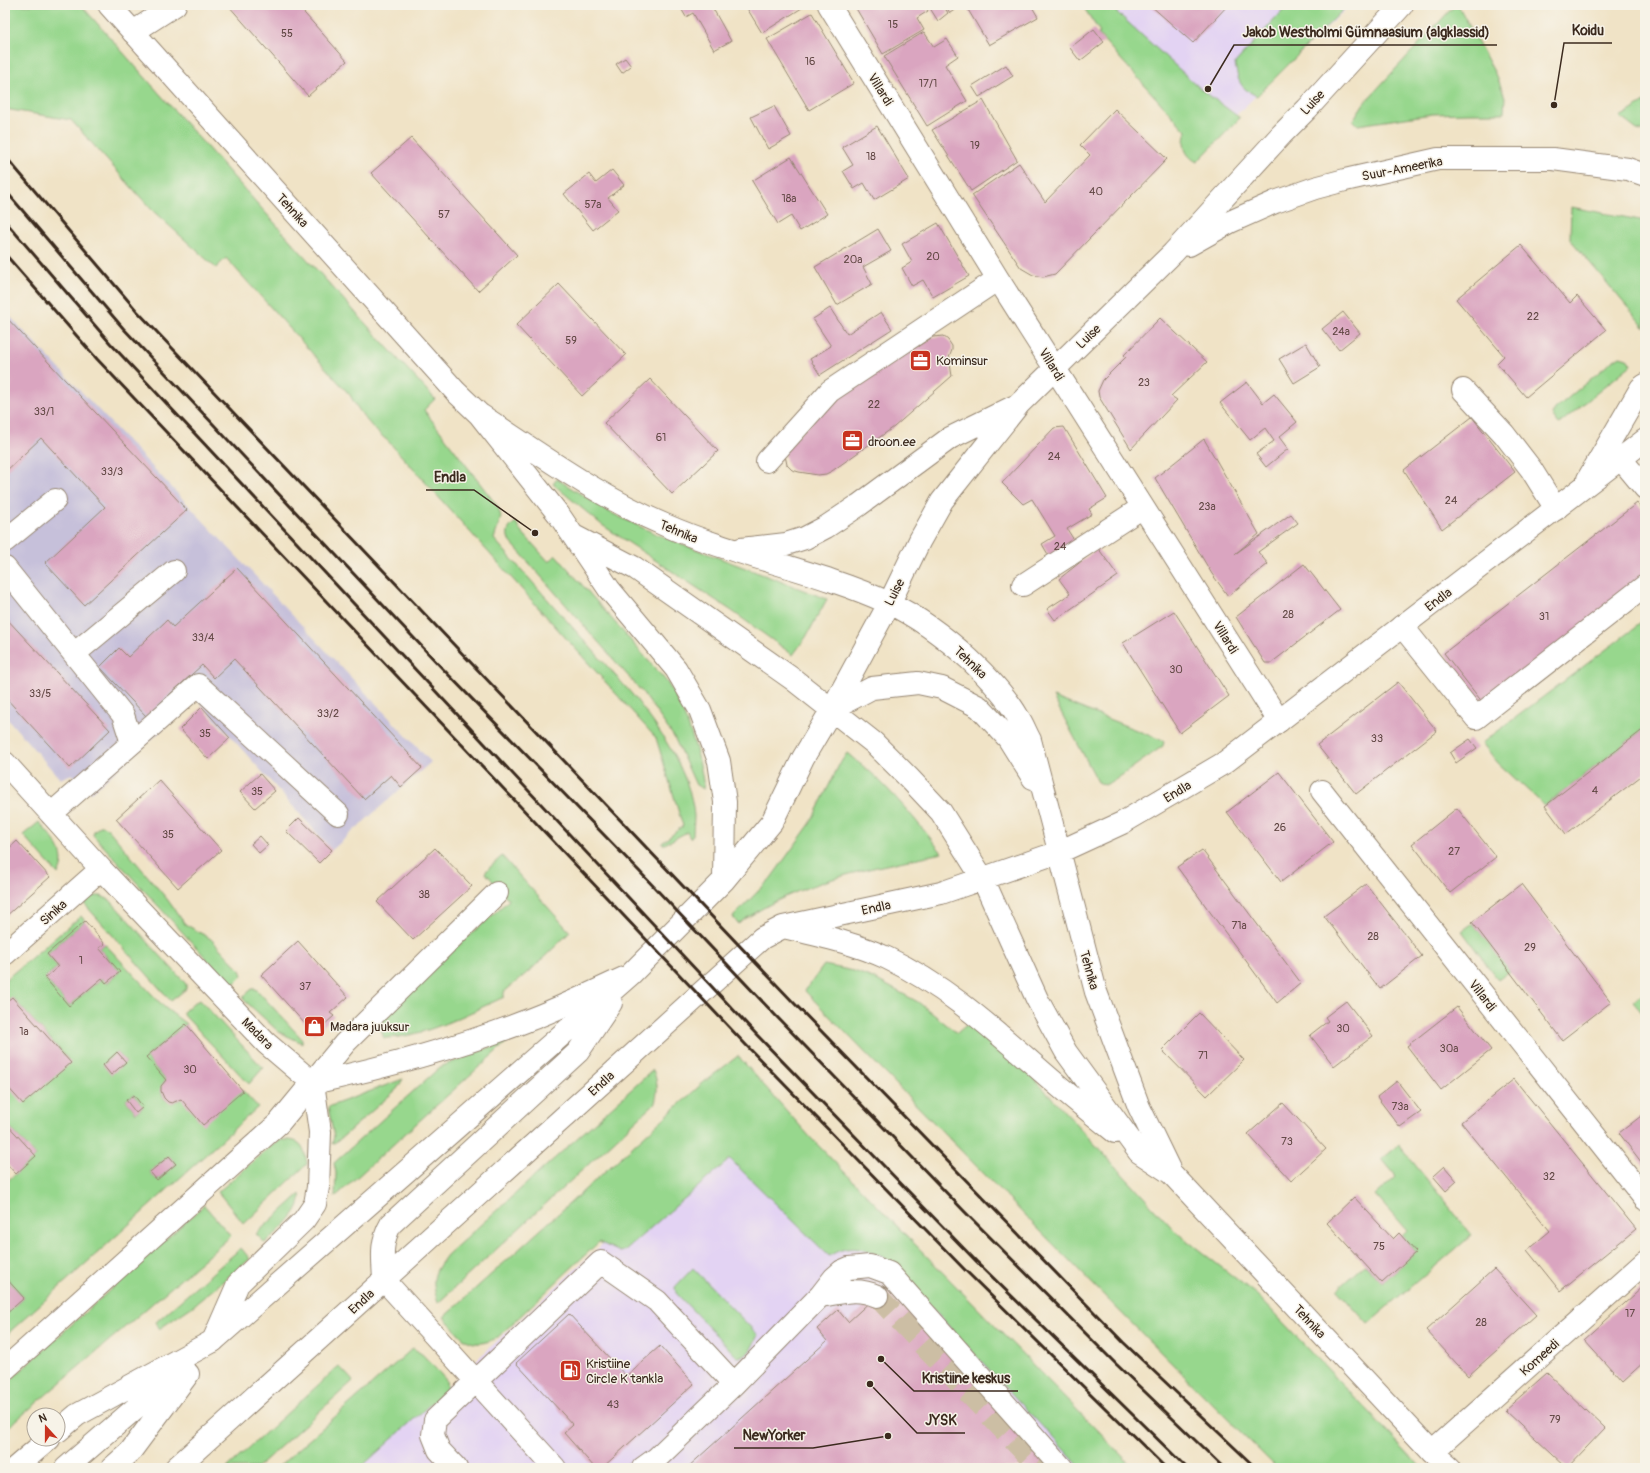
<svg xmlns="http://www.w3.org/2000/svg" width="1650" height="1473" viewBox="0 0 1650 1473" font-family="Pangolin,sans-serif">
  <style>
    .built { fill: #e3d3f3 }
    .industrial { fill: #c6c0da }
    .green { fill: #97d78d; stroke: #698056; fill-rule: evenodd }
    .building { fill: #daa5c0 }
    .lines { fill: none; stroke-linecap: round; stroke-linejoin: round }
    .minor-tunnel { stroke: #ccbea4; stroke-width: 22; stroke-dasharray: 22 11; stroke-linecap: butt }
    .minor-casing { stroke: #968672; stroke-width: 24 }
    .major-casing { stroke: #968672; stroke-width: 24 }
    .minor { stroke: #fff; stroke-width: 22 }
    .major { stroke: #fff; stroke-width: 22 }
    .rail { stroke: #3b2a1e; stroke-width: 3 }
    .labels { text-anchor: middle; stroke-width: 3; stroke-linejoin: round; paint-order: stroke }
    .number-label { font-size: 11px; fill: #634946 }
    .street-label { font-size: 13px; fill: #3b2a1e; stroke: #f7f3e8 }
    .poi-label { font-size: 13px; fill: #3b2a1e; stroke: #f7f3e8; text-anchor: start }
    .leader { fill: none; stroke: #3b2a1e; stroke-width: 1.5 }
    .callout-dot { fill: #3b2a1e; stroke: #f7f3e8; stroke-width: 1.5 }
    .callout-label { font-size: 14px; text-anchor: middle; font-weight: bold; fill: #3b2a1e; stroke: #f7f3e8; stroke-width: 3; stroke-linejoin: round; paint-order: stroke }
  </style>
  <rect width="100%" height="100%" fill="#f7f3e8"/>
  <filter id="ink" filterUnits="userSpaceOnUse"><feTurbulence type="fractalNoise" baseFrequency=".025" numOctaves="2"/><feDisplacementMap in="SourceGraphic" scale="8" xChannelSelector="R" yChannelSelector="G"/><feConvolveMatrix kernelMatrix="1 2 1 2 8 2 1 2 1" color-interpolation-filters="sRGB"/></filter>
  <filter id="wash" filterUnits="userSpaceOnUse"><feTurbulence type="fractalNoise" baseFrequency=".012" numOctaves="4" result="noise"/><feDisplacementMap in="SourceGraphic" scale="16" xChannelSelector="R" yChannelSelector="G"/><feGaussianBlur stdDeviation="0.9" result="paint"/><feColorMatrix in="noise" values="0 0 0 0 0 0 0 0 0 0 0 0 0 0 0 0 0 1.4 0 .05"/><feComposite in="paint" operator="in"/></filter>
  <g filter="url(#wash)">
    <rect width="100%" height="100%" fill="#f0e3c6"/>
    <path class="built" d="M1082,5H1350L1204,146L1096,27Z
      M746,1112L1092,1468H359Z"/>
    <path class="industrial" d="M5,311L431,762L332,850L197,699L91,793L72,774L60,779L5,716Z"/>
    <path class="green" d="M5,5H81C198,137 315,270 435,399L424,410L498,507L501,517L494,539L631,693C658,727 691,772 694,816C694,822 693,829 693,835L690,838L687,832L663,845L662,843L683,826L656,738L388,441C372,429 359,412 350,395L226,258L216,268L152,210L71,120L5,109Z
      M1082,5H1109L1202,90L1240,118L1197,162C1184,155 1182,145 1186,131L1098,34L1100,32Z
      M1288,5H1348L1257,96C1240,88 1238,82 1235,63Z
      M1455,5H1458L1498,79L1505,97L1504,113H1468L1432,114L1358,125L1353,120L1364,103Z
      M1645,102V132L1637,130L1620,117Z
      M1571,207L1645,221V328L1570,239Z
      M1620,356L1627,358L1631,365L1559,424L1552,415L1555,409L1611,362Z
      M557,479L609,512L656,534L827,599L806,637L793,655L732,611L602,525L553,484Z
      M516,522L520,530L549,562L556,555L667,682C686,714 700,752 704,789L696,785L674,737L643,693L509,540C506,532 508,527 516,522Z
      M1645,620V728L1545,806L1498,763L1482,743Z
      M1053,697L1164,741L1163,746L1115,780L1105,785L1098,782Z
      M847,753C857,762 868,769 878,779C901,802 922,827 942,853C871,868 798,881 738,924L733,917L771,878L810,824L839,765Z
      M39,822C52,838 70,854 58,874L23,835Z
      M100,826H103L108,829L167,899L185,924L211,939L241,971L242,976L235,983H229L93,835L94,831Z
      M502,856L570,932L534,967L504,992V997C468,1013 424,1038 384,1038L378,1023L401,997L509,900L485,872Z
      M86,896H101L110,900L186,984V989L171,1001L80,899Z
      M81,916L85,921L47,954L58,967L45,978L69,1006L102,978L107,983L120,972L99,948L105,944L164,1007L186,1024L146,1057L166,1080C158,1089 161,1100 172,1103L181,1099L243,1091L258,1107L113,1239L5,1336V1315L24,1298L5,1277V1183L36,1156L5,1122V1084L68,1059L12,997L5,1003V980ZM117,1052L126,1062L111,1074L103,1065ZM134,1095L143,1107L136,1113L126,1100ZM169,1156L176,1164L157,1180L150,1172Z
      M1473,923L1510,971L1498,980L1462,931Z
      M824,965L854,971L875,979L918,1002L957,1033L970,1022L999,1045L1040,1085L1176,1232L1257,1295L1422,1468H1277C1118,1311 961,1151 805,991Z
      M252,989H256L302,1039V1043L279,1032L244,1000V996Z
      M1645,992V1016L1633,1002Z
      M200,1000L263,1068L249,1084L182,1013L193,1003Z
      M509,1040L335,1197L336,1173L334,1163L440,1067Z
      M738,1056L810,1137L1134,1468H1081L885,1258C865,1249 849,1243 829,1256L730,1159L624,1251L620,1252L599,1242L497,1338C468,1351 463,1338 444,1317L704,1082Z
      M653,1070C658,1082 658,1091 655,1103L438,1303C431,1279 432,1275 447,1255Z
      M403,1079L397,1089L339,1140L332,1144L334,1137L328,1107Z
      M281,1140C301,1139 304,1145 307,1164L244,1224L218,1192L273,1144Z
      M1399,1145L1472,1235L1368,1324L1337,1290L1365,1265L1382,1283L1416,1252L1402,1236L1407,1231L1375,1195L1396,1176L1382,1159Z
      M300,1194C304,1211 277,1232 265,1243L256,1234Z
      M204,1205L231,1236L5,1430V1385Z
      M241,1248L250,1259L193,1306L159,1329L156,1322Z
      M693,1268L758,1335C753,1344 750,1358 737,1357L676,1293L675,1287Z
      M413,1348L423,1355L446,1380L447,1389L360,1468H277Z
      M339,1366L353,1381L259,1466L257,1468H227Z"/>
    <g id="blocks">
      <path class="building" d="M228,5H297L347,61L308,96Z
        M679,5H711L731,41L714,50L693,13L686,17Z
        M745,5H804L805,6L762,33Z
        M854,5H925L928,11L917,18L924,30L883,54Z
        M928,5H943L948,13L938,21Z
        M945,5H962L950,13Z
        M973,5H1031L1038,17L989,45L967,8Z
        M1150,5H1228L1193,43Z
        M812,13L854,83L809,110L767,39Z
        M1094,29L1104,42L1080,61L1070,48Z
        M924,32L934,47L947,39L958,56L945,65L967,101L927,126L884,56Z
        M625,58L631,66L622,73L616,64Z
        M1006,65L1013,76L979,97L972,86Z
        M983,100L1017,160L971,191L932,130Z
        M774,106L791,136L768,149L751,117Z
        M1115,109L1167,159L1055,274L1043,277L1033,275L1021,268L972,195L1019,163L1045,202L1090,155L1080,145Z
        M877,126L909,179L874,200L864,183L854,189L843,171L853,165L842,147Z
        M411,138L517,255L478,291L371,173Z
        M791,157L827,214L800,231L791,216L778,224L752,181Z
        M612,170L624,185L608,198L618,210L593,230L564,194L589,174L596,183Z
        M938,223L969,276L933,297L923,280L912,286L902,268L912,262L902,244Z
        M878,229L891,251L863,267L872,284L837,305L815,267Z
        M1521,245L1570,303L1577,296L1606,330L1526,397L1497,363L1504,356L1456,299Z
        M559,284L626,355L582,396L516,325Z
        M830,308L847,334L881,312L892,329L820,375L810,359L831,346L813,319Z
        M1343,312L1360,333L1339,350L1322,329Z
        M5,316L187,510L84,605L45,563L105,507L41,438L5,472Z
        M1160,318L1207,362L1171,396L1177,400L1131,449L1099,397L1098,391L1103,380L1126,357L1124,355Z
        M943,336L948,340L952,346V350L949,358L952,376L894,427L832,471L826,474L818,475L799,472L792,470L787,465L784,450L835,398L933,337Z
        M1306,343L1320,367L1294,383L1279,359Z
        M650,379L718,451L672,494L604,423Z
        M1247,382L1263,403L1274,394L1297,422L1279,437L1288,449L1266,467L1256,454L1274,441L1265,428L1250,440L1220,403Z
        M1472,417L1515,472L1442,529L1404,470Z
        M1064,427L1107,498L1089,509L1092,514L1067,529L1079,548L1053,563L1042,544L1055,536L1032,499L1023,504L1002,483L1054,428Z
        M1204,439L1259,534L1235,554L1291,514L1298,523L1258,552L1268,564L1228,596L1212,574L1155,478Z
        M1637,503L1645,513V579L1483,703L1444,653Z
        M1098,548L1118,576L1055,620L1047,609L1070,594L1059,579Z
        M1304,564L1340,610L1271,663H1265L1236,617Z
        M237,568L422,768L401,787L391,775L364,799L234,659L214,678L202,665L146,716L100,667L119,648L128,657L167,620L173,627Z
        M1174,611L1229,696L1180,733L1123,643Z
        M5,617L110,730L70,768L5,697Z
        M1398,682L1437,731L1356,794L1317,745Z
        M202,707L230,738L208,759L180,729Z
        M1645,728V773L1566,834L1545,806Z
        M1470,739L1477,748L1456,763L1450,753Z
        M1279,772L1333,842L1281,882L1227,812Z
        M260,774L275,791L255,808L240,792Z
        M159,780L221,850L178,888L116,819Z
        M1457,808L1496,857L1450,893L1412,844Z
        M299,818L332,850L319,863L286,831Z
        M260,836L268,845L259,853L251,844Z
        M17,841L50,877L5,917V852Z
        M435,848L472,886L413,940L377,902Z
        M1202,850L1301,983L1277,1003L1177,867Z
        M1366,884L1422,956L1380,989L1324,916Z
        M1521,884L1611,1002L1562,1040L1472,922Z
        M85,921L105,944L99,948L120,972L106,983L102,978L69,1006L45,978L58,967L47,954Z
        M298,941L348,997L330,1013L334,1016L314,1034L261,975Z
        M12,997L71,1063L23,1104L5,1084V1003Z
        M1346,1001L1373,1036L1334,1066L1310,1035L1328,1021L1325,1017Z
        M1457,1007L1491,1050L1441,1090L1407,1046Z
        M1199,1013L1244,1060L1207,1096L1162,1050Z
        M186,1024L243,1091L203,1125L181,1099L172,1103L168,1102L164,1098L161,1091V1086L166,1080L146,1057Z
        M117,1052L126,1062L111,1075L103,1065Z
        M1514,1079L1636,1229L1560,1291L1527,1250L1550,1231L1461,1122Z
        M1397,1081L1421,1112L1400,1127L1377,1097Z
        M134,1095L143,1107L136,1113L126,1100Z
        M1283,1103L1326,1149L1291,1181L1248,1134Z
        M1645,1113V1167L1619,1133Z
        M5,1122L36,1156L16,1174L5,1162Z
        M169,1156L176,1164L157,1180L150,1172Z
        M1444,1166L1457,1181L1446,1191L1433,1176Z
        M1354,1197L1393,1239L1399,1233L1416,1252L1382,1283L1327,1223Z
        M1494,1269L1536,1315L1468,1376L1426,1330Z
        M5,1277L24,1298L5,1315Z
        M1645,1285V1361L1622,1382L1584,1340Z
        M887,1286L1054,1468H687L827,1341L817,1329L838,1310L848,1322Z
        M569,1314L626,1376L660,1346L694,1384L602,1468H595L564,1433L573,1425L516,1363Z
        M1547,1373L1605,1428L1567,1468L1505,1410Z"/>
    </g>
  </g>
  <g filter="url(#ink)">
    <use href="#blocks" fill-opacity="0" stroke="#968672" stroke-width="1"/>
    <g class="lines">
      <path class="minor-tunnel" d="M877,1296L1040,1468"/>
      <defs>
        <path id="minor" d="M829,5L998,279L1279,721
          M133,32L175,5
          M1463,390L1504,434L1531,469L1556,509
          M1621,459L1645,488
          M767,461L830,391L998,279
          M5,541L55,500
          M5,568L123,715L132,743L51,814
          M1023,585L1143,507
          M1402,626L1476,718L1645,586
          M74,654L174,571
          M132,743L198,685L338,814
          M5,763L101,869L266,1043L313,1083L320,1132L318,1187L315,1204L304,1220L238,1284L213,1341
          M1322,791L1645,1199
          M5,954L101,869
          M313,1083C386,1067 457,1048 526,1021C559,1009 591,993 624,978
          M384,1280L555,1468
          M820,1296C841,1293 857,1287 877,1296
          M5,1369L279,1123L345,1043L497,893
          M1432,1452L1645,1262
          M456,1468L439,1450L433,1435L435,1420L601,1262L657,1301L734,1384
          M643,1468L657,1458L734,1384L820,1296L834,1278L842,1271L849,1268L870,1266L889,1273L1062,1468"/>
        <path id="major" d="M109,5L456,392L479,414L559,515L609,589L676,669L700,710L719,761L725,802L724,880
          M1189,245L1230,222L1275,202L1315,188L1345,180L1438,159H1553L1628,169L1645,175
          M479,414C540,454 599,497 665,525C738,557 817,570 889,603C918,617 945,637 969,659C987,676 1006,696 1018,717C1023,724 1026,733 1030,740L1096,992L1139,1107L1171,1173
          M1588,479L1641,388L1645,385
          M574,536L635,568L794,680L874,743L909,778L941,812L983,879L1037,999L1066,1052L1139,1152L1171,1173L1432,1452L1450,1468
          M741,549L786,544L805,538L826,527L859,505L950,438L1013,407
          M832,709L872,688L918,683L942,688L979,707L1008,738L1033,778
          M788,928C821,936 855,943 887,958C942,984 985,1022 1031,1062C1058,1086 1086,1109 1115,1132
          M384,1280C383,1258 380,1243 391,1224L578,1052L611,1003
          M58,1431L77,1415L213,1341L630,975L724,880L772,822L803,758L832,709L889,604L920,540L942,501L1019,404L1173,253L1282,134L1307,109L1402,5
          M15,1468L49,1439
          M66,1468L182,1368
          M112,1468L130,1452L188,1374
          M176,1468L762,938L783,927L941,893L1059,852L1122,823L1224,763L1645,440"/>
      </defs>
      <use href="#minor" class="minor-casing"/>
      <use href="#major" class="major-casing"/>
      <use href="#minor" class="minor"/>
      <use href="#major" class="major"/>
      <path class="rail" d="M5,156L137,311L793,1002L1123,1342L1256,1468
        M5,190L123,328L442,668L639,871L777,1017L965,1212L1116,1364L1224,1468
        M5,221L110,343L757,1035L976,1261L1187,1468
        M5,254L97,359L746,1045L964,1269L1166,1468"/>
    </g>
  </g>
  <defs>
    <symbol id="office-square" viewBox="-11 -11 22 22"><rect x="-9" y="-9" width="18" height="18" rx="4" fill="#c8321e" stroke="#f7f3e8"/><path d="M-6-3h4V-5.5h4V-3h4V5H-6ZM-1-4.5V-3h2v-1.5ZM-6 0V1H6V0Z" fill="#fff"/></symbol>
    <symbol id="shop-square" viewBox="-11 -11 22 22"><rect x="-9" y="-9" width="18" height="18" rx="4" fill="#c8321e" stroke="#f7f3e8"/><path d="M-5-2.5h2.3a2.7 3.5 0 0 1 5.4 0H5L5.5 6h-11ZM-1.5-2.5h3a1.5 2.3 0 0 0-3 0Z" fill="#fff"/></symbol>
    <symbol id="fuel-square" viewBox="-11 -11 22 22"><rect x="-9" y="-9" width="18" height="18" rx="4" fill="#c8321e" stroke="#f7f3e8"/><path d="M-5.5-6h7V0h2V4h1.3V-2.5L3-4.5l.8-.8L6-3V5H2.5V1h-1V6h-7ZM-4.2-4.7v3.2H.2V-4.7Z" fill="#fff"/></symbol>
  </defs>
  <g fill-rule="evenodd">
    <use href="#office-square" x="908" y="348" width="25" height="25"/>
    <use href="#office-square" x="840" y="428" width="25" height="25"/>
    <use href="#shop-square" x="302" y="1014" width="25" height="25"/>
    <use href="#fuel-square" x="558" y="1358" width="25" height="25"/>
  </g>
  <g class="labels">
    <g class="number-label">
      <text x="893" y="28">15</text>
      <text x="287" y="37">55</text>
      <text x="810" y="65">16</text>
      <text x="928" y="87">17/1</text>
      <text x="975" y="149">19</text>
      <text x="871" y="160">18</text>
      <text x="1096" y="195">40</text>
      <text x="789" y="202">18a</text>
      <text x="593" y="208">57a</text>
      <text x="444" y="218">57</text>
      <text x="933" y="260">20</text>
      <text x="853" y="263">20a</text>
      <text x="1533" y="320">22</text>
      <text x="1341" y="335">24a</text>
      <text x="571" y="344">59</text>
      <text x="1144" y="386">23</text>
      <text x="874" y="408">22</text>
      <text x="44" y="415">33/1</text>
      <text x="661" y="441">61</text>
      <text x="1054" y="460">24</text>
      <text x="112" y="475">33/3</text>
      <text x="1451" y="504">24</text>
      <text x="1207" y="510">23a</text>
      <text x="1060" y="550">24</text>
      <text x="1288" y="618">28</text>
      <text x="1544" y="620">31</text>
      <text x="203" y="641">33/4</text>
      <text x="1176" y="673">30</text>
      <text x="40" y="697">33/5</text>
      <text x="328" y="717">33/2</text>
      <text x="205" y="737">35</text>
      <text x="1377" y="742">33</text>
      <text x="1595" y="794">4</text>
      <text x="257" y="795">35</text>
      <text x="1280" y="831">26</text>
      <text x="168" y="838">35</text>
      <text x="1454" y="855">27</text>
      <text x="424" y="898">38</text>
      <text x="1239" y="929">71a</text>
      <text x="1373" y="940">28</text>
      <text x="1530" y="951">29</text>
      <text x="81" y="964">1</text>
      <text x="305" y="990">37</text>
      <text x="1343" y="1032">30</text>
      <text x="24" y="1035">1a</text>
      <text x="1449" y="1052">30a</text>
      <text x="1203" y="1059">71</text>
      <text x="190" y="1073">30</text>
      <text x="1400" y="1110">73a</text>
      <text x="1287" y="1145">73</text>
      <text x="1549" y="1180">32</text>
      <text x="1379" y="1250">75</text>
      <text x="1630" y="1317">17</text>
      <text x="1481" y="1326">28</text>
      <text x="613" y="1408">43</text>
      <text x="1555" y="1423">79</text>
    </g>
    <g class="street-label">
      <text transform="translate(881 89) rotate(58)" y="5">Villardi</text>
      <text transform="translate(1312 102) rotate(-47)" y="5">Luise</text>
      <text transform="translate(1402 168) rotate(-11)" y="5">Suur-Ameerika</text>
      <text transform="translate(293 210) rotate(48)" y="5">Tehnika</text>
      <text transform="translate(1088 336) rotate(-44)" y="5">Luise</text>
      <text transform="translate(1052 364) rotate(58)" y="5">Villardi</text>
      <text transform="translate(679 531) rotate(23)" y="5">Tehnika</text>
      <text transform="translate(894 592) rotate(-63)" y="5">Luise</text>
      <text transform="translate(1438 599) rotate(-37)" y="5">Endla</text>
      <text transform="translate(1226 637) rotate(58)" y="5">Villardi</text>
      <text transform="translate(971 662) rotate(44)" y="5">Tehnika</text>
      <text transform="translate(1177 791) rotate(-31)" y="5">Endla</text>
      <text transform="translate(876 907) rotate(-12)" y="5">Endla</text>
      <text transform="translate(53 912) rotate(-42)" y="5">Sinika</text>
      <text transform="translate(1090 970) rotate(74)" y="5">Tehnika</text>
      <text transform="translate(1483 995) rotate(52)" y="5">Villardi</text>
      <text transform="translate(258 1033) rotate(45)" y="5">Madara</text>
      <text transform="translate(601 1083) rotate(-42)" y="5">Endla</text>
      <text transform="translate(361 1301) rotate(-43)" y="5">Endla</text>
      <text transform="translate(1310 1321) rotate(47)" y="5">Tehnika</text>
      <text transform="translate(1539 1357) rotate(-42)" y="5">Komeedi</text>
    </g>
    <g class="poi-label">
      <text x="936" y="365">Kominsur</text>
      <text x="868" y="446">droon.ee</text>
      <text x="330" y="1031">Madara juuksur</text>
      <text x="586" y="1368">Kristiine<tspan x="586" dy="15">Circle K tankla</tspan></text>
    </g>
  </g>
  <path class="leader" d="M1554 105L1564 43H1612M1208 89L1234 45H1497M535 533L474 490H426M881 1359L914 1391H1018M870 1384L917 1433H965M888 1436L813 1448H734"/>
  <g class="callout-dot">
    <circle cx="1554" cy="105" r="4"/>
    <circle cx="1208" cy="89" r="4"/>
    <circle cx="535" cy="533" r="4"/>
    <circle cx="881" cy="1359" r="4"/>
    <circle cx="870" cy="1384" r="4"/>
    <circle cx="888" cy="1436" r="4"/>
  </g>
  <g class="callout-label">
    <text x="1588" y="35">Koidu</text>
    <text x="1366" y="37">Jakob Westholmi Gümnaasium (algklassid)</text>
    <text x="450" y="482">Endla</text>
    <text x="966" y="1383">Kristiine keskus</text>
    <text x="941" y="1425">JYSK</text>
    <text x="774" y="1440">NewYorker</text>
  </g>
  <rect width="1650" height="1473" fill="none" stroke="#f7f3e8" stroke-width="20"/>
  <g transform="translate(46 1427) rotate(339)"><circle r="19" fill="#f7f3e8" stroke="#aca397"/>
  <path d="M0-3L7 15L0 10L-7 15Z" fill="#c8321e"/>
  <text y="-6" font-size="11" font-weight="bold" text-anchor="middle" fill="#3b2a1e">N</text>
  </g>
</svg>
